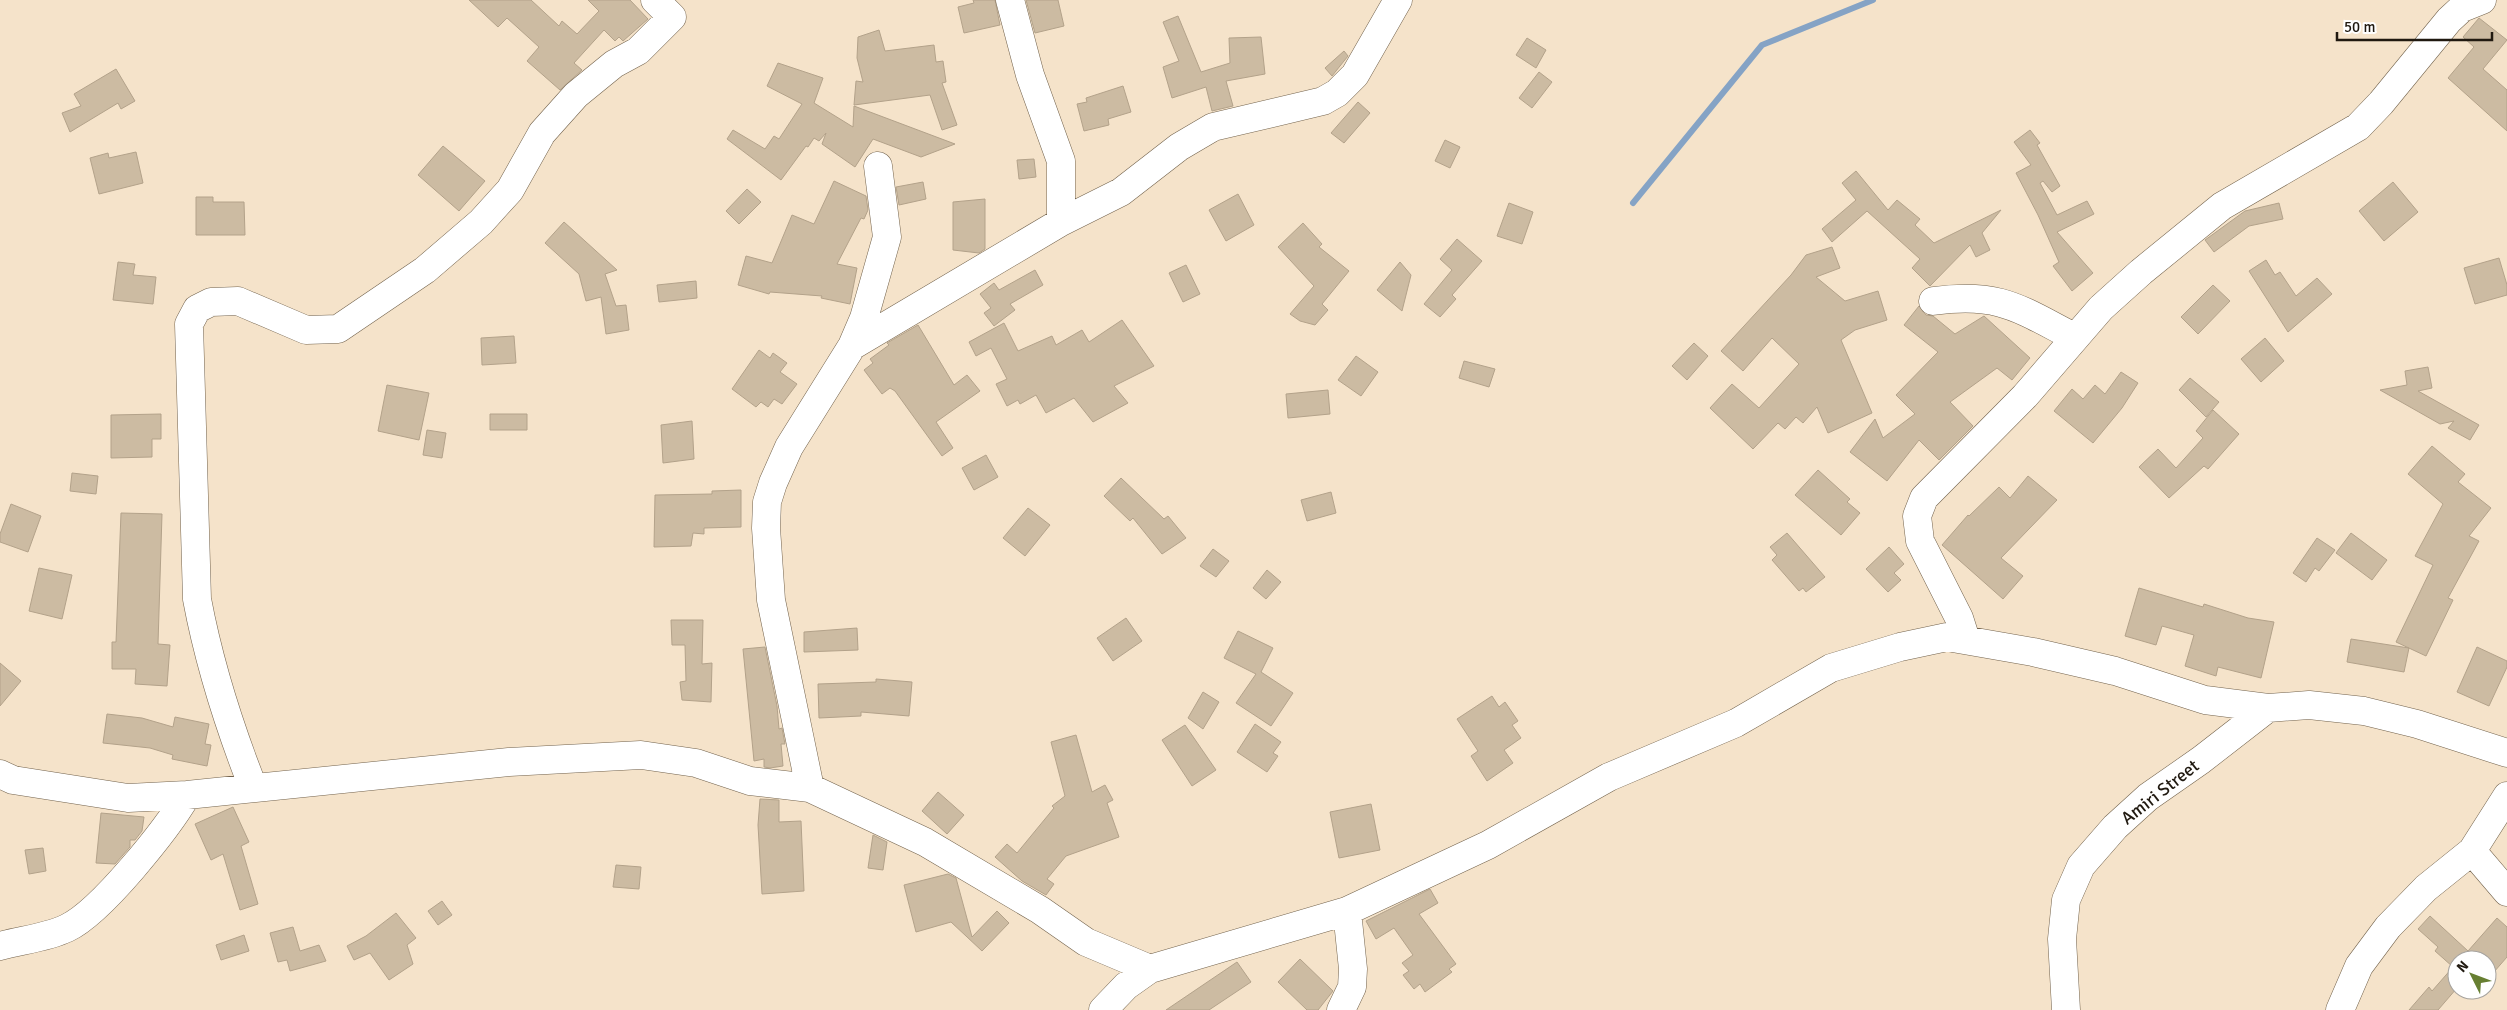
<svg xmlns="http://www.w3.org/2000/svg" width="2507" height="1010" viewBox="0 0 2507 1010" font-family="Signika,sans-serif">
  <style>
    .lines { fill: none; stroke-linecap: round; stroke-linejoin: round }
    .stream { stroke: #85a3c5; stroke-width: 6 }
    .building { fill: #ccbba2; stroke: #b3a28a }
    .minor-casing { stroke: #73634d; stroke-width: 29 }
    .minor { stroke: #fff; stroke-width: 28 }
    .labels { text-anchor: middle; stroke-width: 4.5; stroke-linejoin: round; paint-order: stroke }
    .street-label { font-size: 18px; fill: #201910; stroke: #fff }
  </style>
  <rect width="100%" height="100%" fill="#f5e3ca"/>
  <g class="lines">
    <path class="stream" d="M1633,203L1762,45L1873,0"/>
  </g>
  <path class="building" d="M469,0H531L559,26L562,21L577,34L599,11L588,0H630L648,19L623,41L619,37L615,41L604,30L574,63L582,70L560,90L527,61L539,47L507,18L498,27Z
    M973,0H995L1000,25L964,33L958,7L974,3Z
    M1026,0H1058L1064,26L1035,33Z
    M1178,16L1201,72L1230,63L1229,38L1261,37L1265,74L1226,81L1233,106L1212,111L1206,87L1172,98L1163,67L1179,61L1163,22Z
    M2479,18L2507,40L2483,69L2507,90V131L2448,78L2474,47L2463,37Z
    M879,30L885,51L934,45L936,62L943,61L946,82L942,83L957,125L942,130L930,95L854,105L856,81L863,82L857,58L858,37Z
    M1527,38L1546,50L1536,68L1516,55Z
    M1344,51L1348,56L1332,76L1325,68Z
    M778,63L823,78L814,103L853,127L854,106L955,144L921,157L873,139L855,167L822,144L826,133L819,141L814,138L808,147L806,146L781,180L727,139L733,130L765,149L774,136L779,139L802,104L767,86Z
    M116,69L135,101L121,109L118,103L70,132L62,113L81,106L74,94Z
    M1539,72L1552,82L1532,108L1519,98Z
    M1123,86L1131,112L1108,119L1109,125L1084,131L1077,104L1087,102L1086,98Z
    M1358,102L1370,113L1344,143L1331,133Z
    M2030,130L2040,143L2037,145L2060,186L2052,192L2043,181L2040,183L2057,215L2087,201L2094,214L2057,232L2093,273L2072,291L2053,266L2059,262L2038,215L2016,173L2031,165L2014,142Z
    M1445,140L1460,147L1450,168L1435,161Z
    M443,146L485,181L459,211L418,175Z
    M136,152L143,183L99,194L90,158L108,153L109,158Z
    M1034,159L1036,177L1019,179L1017,160Z
    M1856,171L1888,210L1897,200L1920,219L1915,225L1934,243L2001,210L1982,233L1990,250L1976,257L1970,245L1930,286L1912,268L1920,259L1867,211L1832,242L1822,229L1856,200L1842,183Z
    M834,181L866,196L868,210L864,219L861,218L837,264L857,268L850,304L821,298L822,296L770,292L769,294L738,285L746,256L772,263L792,215L814,224Z
    M923,182L926,199L899,205L896,187Z
    M2393,182L2418,212L2384,241L2359,211Z
    M747,189L761,202L739,224L726,211Z
    M1238,194L1254,225L1226,241L1209,210Z
    M196,197H213V202H244L245,235H196Z
    M985,199V249L979,253L953,250V202Z
    M1509,203L1533,212L1522,244L1497,236Z
    M2279,203L2283,219L2249,226L2214,252L2205,240L2245,211Z
    M564,222L617,270L605,274L616,306L626,305L629,330L606,334L601,297L586,301L579,274L545,243Z
    M1303,223L1322,244L1319,247L1349,271L1322,304L1328,310L1315,325L1300,321L1290,314L1314,286L1278,247Z
    M1457,239L1482,261L1452,295L1456,299L1440,317L1424,304L1452,270L1440,259Z
    M1832,247L1840,268L1816,277L1845,301L1878,291L1887,320L1855,330L1841,340L1872,413L1828,433L1817,407L1803,423L1796,417L1785,429L1778,423L1753,449L1710,408L1732,384L1759,408L1799,364L1772,338L1743,371L1721,351L1791,275L1806,255Z
    M2499,258L2507,285V295L2475,304L2464,268Z
    M2266,260L2275,275L2280,272L2296,296L2317,278L2332,294L2288,332L2249,271Z
    M118,262L135,264L133,275L156,277L153,304L113,300Z
    M1400,262L1411,275L1402,311L1377,290Z
    M1186,265L1200,294L1183,302L1169,273Z
    M1035,270L1043,285L1010,304L1015,310L994,326L984,313L991,308L980,294L994,283L999,290Z
    M696,281L697,298L659,302L657,285Z
    M2213,285L2230,301L2198,334L2181,317Z
    M1919,306L1926,315L1933,316L1955,334L1984,316L2030,358L2012,380L1997,368L1950,402L1973,426L1939,460L1919,440L1887,481L1850,452L1875,419L1883,438L1915,414L1896,395L1938,352L1904,325Z
    M1122,320L1154,366L1114,386L1128,403L1093,422L1074,398L1046,413L1036,395L1020,404L1018,400L1007,406L996,384L1007,379L991,348L976,356L969,342L1004,323L1018,351L1052,336L1056,345L1082,330L1089,342Z
    M918,325L954,385L967,375L980,391L936,422L953,448L942,456L895,391L890,388L882,394L864,370L873,363L870,359L889,345L887,343Z
    M514,336L516,363L482,365L481,338Z
    M2265,338L2284,361L2261,382L2241,359Z
    M1694,343L1708,356L1687,380L1672,366Z
    M759,350L770,358L773,353L787,363L780,372L797,384L782,404L774,399L768,407L761,402L756,407L732,389Z
    M1356,356L1378,372L1361,396L1338,380Z
    M1464,361L1495,369L1489,387L1459,378Z
    M2428,367L2432,388L2418,391L2479,425L2470,440L2448,428L2454,421L2440,424L2380,390L2407,385L2405,371Z
    M2121,372L2138,383L2122,408L2093,443L2054,411L2072,389L2083,399L2095,385L2105,394Z
    M2190,378L2219,402L2206,417L2179,390Z
    M387,385L429,393L419,440L378,431Z
    M1328,390L1330,414L1288,418L1286,394Z
    M2213,410L2239,434L2208,469L2204,466L2169,498L2139,467L2158,449L2176,468L2203,438L2196,431Z
    M161,414V439H152V457L111,458V415Z
    M490,414H527V430H490Z
    M692,421L694,459L663,463L661,425Z
    M427,430L446,433L442,458L423,455Z
    M2432,446L2465,474L2458,482L2491,508L2469,536L2479,541L2448,598L2453,600L2426,656L2396,642L2433,565L2415,556L2443,504L2408,474Z
    M986,455L998,477L974,490L962,468Z
    M1818,470L1850,499L1847,502L1860,513L1841,535L1795,495Z
    M72,473L98,476L96,494L70,491Z
    M2028,476L2057,500L2001,558L2023,576L2003,599L1942,545L1968,515L1969,516L1999,487L2010,498Z
    M1121,478L1164,519L1168,516L1186,538L1162,554L1133,518L1130,521L1104,496Z
    M741,490V527L704,528V534L693,533L691,546L654,547L655,495L712,494V491Z
    M1331,492L1336,513L1307,521L1301,500Z
    M11,504L41,516L28,552L0,542V534Z
    M1028,508L1050,525L1025,556L1003,538Z
    M121,513L162,514L158,644L170,645L167,686L135,684L136,669H112V642H116Z
    M1787,533L1825,577L1806,592L1803,588L1799,591L1772,560L1777,555L1770,547Z
    M2351,533L2387,560L2372,580L2336,553Z
    M2317,538L2335,550L2319,571L2315,568L2306,582L2293,573Z
    M1889,547L1904,564L1894,573L1901,580L1888,592L1866,569Z
    M1213,549L1229,561L1216,577L1200,566Z
    M39,568L72,575L62,619L29,611Z
    M1267,570L1281,582L1266,599L1253,588Z
    M2139,588L2203,607L2204,604L2248,618L2274,622L2261,678L2218,667L2216,676L2185,666L2194,635L2162,626L2156,645L2125,636Z
    M1126,618L1142,641L1113,661L1097,638Z
    M671,620H703L702,664L712,663L711,702L682,700L680,682L686,681L685,645H672Z
    M857,628L858,650L804,652V632Z
    M1238,631L1273,648L1261,672L1293,693L1271,726L1236,703L1256,674L1224,658Z
    M2351,639L2409,648L2404,672L2347,662Z
    M765,647L777,706L779,729L782,728L785,744H781L783,766L770,768L764,767V759L754,761L743,649Z
    M2477,647L2507,661V667L2489,706L2457,692Z
    M0,663L21,681L0,706Z
    M876,679L912,682L909,716L861,712V716L819,718L818,684L876,682Z
    M1203,692L1219,702L1203,729L1188,718Z
    M1492,696L1499,707L1505,702L1518,721L1512,725L1521,738L1504,750L1513,763L1487,781L1471,756L1478,751L1457,719Z
    M107,714L142,718L173,727L175,717L209,724L205,744L211,745L207,766L172,759L173,755L150,748L103,743Z
    M1255,724L1281,742L1273,753L1278,756L1267,772L1237,752Z
    M1185,725L1216,770L1192,786L1162,740Z
    M1076,735L1092,792L1105,785L1113,800L1107,803L1119,837L1066,856L1047,879L1054,884L1046,895L1022,881L995,857L1007,844L1017,853L1054,808L1052,806L1065,796L1051,742Z
    M938,792L964,815L947,834L922,811Z
    M760,799L779,800V822L801,821L804,891L762,894L758,825Z
    M1371,804L1380,850L1339,858L1330,812Z
    M233,807L249,842L241,846L258,904L240,910L223,854L211,860L195,824Z
    M101,813L144,817L142,831L135,840H130V847L115,864L96,863Z
    M873,835L887,842L883,870L868,868Z
    M43,848L46,871L29,874L25,850Z
    M616,865L641,867L639,889L613,887Z
    M948,874L956,878L972,937L997,911L1009,923L982,951L951,922L916,932L904,885Z
    M1430,889L1438,903L1419,914L1456,964L1449,969L1452,972L1425,992L1420,984L1414,989L1403,975L1409,971L1402,963L1413,955L1394,928L1376,939L1366,921Z
    M442,901L452,915L438,925L428,911Z
    M396,913L416,938L407,945L413,964L389,980L370,953L354,960L347,946L366,936Z
    M2430,916L2468,951L2497,918L2507,927V957L2487,980V960H2457V988L2438,1010H2409L2429,987L2432,991L2453,967L2435,951L2438,947L2418,929Z
    M293,927L300,951L319,945L326,961L290,971L287,960L278,962L270,933Z
    M244,935L249,951L221,960L216,945Z
    M1300,959L1333,991L1318,1010H1307L1278,982Z
    M1237,962L1251,982L1209,1010H1166Z"/>
  <g class="lines">
    <defs>
      <path id="minor" d="M1010,0L1030,75L1061,161V222
        M1933,301C1999,292 2018,308 2074,337
        M852,346L1061,222L1121,192L1179,147L1213,127L1323,101L1337,93L1355,75L1398,0
        M1966,640L1959,618L1920,541L1917,516L1924,498L2025,396L2101,308L2141,272L2222,206L2358,127L2381,103L2449,20L2462,8L2482,0
        M0,774L13,780L128,798L187,795L509,762L641,755L696,763L750,781L810,788L925,842L1040,910L1086,942L1150,969L1347,911L1488,845L1609,777L1736,723L1831,668L1900,647L1947,637L2033,652L2115,671L2205,700L2268,708L2309,705L2364,711L2417,724L2507,753
        M253,787C229,726 209,663 197,599L189,324L197,309L211,302L238,301L306,330L338,329L425,270L481,222L510,190L542,133L576,95L614,64L638,51L672,17L655,0
        M810,788L771,600L766,528L767,502L773,483L789,447L852,346L864,318L887,237L878,166
        M2472,851L2507,892
        M0,946C22,940 46,938 67,928C101,912 167,829 187,795
        M1103,1010L1126,986L1150,969
        M1341,1010L1352,987L1353,969L1347,911
        M2066,1010L2062,939L2066,900L2081,866L2115,827L2148,797L2201,760L2268,708
        M2340,1010L2359,966L2388,927L2426,888L2472,851L2507,796"/>
    </defs>
    <use href="#minor" class="minor-casing"/>
    <use href="#minor" class="minor"/>
  </g>
  <g class="labels">
    <g class="street-label">
      <text transform="translate(2160 792) rotate(-38)" y="6">Amiri Street</text>
    </g>
  </g>
  <g transform="translate(2472 975) rotate(312)"><circle r="24" fill="#ffffff" stroke="#a6a39f"/>
  <path d="M0-4L9 19L0 12L-9 19Z" fill="#677f32"/>
  <text y="-8" font-size="14" font-weight="bold" text-anchor="middle" fill="#201910">N</text>
  </g>
  <path d="M2337 32v8h155v-8" fill="none" stroke="#201910" stroke-width="2.5"/>
  <text x="2344" y="32" font-size="15" fill="#201910" stroke="#ffffff" stroke-width="4" paint-order="stroke">50 m</text>
</svg>
